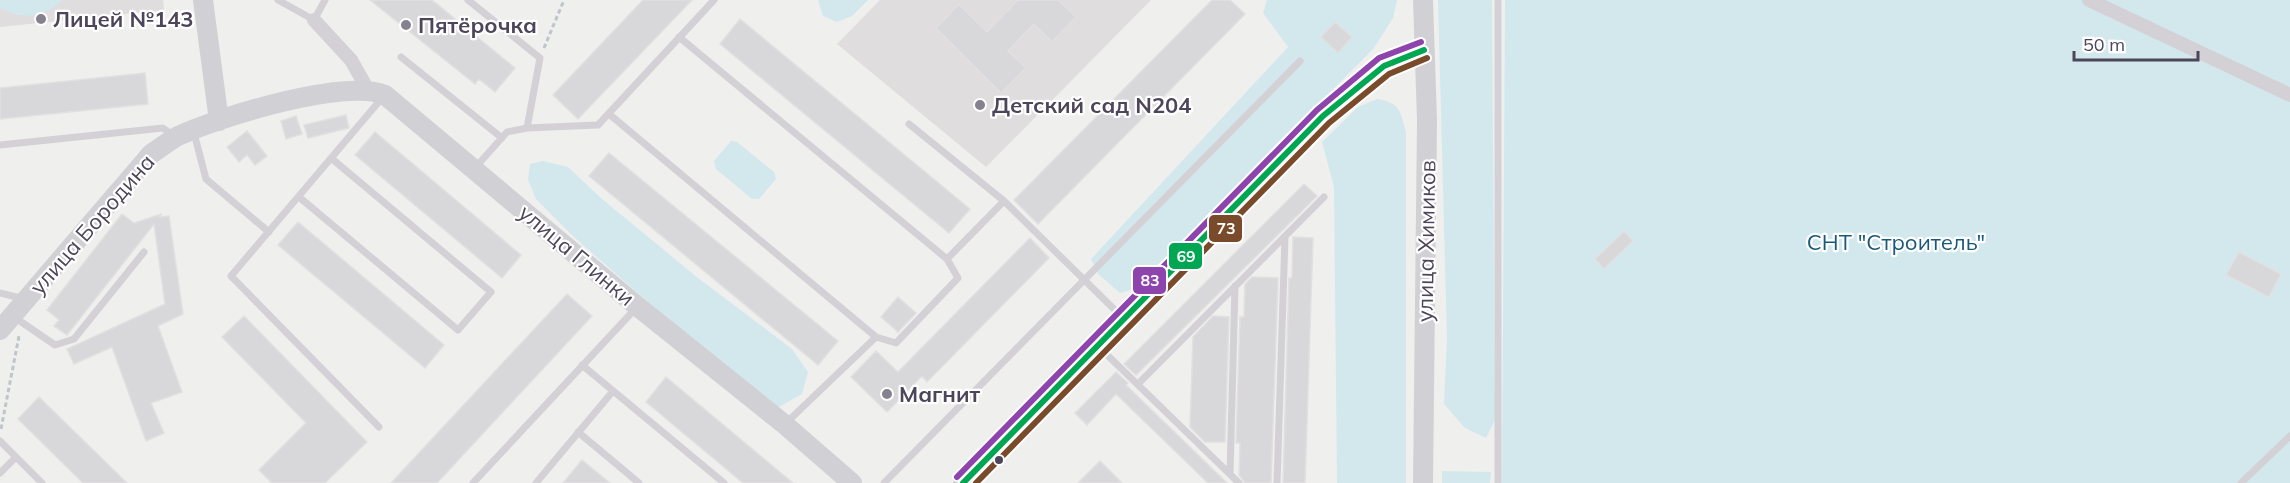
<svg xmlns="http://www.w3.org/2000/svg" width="2290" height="483" viewBox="0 0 2290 483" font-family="Mulish,sans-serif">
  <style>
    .education { fill: #dfddde }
    .green { fill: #d3e8ed }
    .building { fill: #d8d7da; stroke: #e1e0e1; stroke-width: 1.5 }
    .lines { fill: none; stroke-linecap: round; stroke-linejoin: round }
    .path { stroke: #bfc5cb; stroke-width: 3; stroke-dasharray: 4.5 3; stroke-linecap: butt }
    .lane { stroke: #d3d1d6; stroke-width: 7 }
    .street { stroke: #d3d1d6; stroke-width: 14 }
    .secondary { stroke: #d1d0d5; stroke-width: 20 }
    .bus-1-casing { stroke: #fff; stroke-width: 10 }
    .bus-2-casing { stroke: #fff; stroke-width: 10 }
    .bus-3-casing { stroke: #fff; stroke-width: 10 }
    .bus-1 { stroke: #00a651; stroke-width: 6 }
    .bus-2 { stroke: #7a4b2a; stroke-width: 6 }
    .bus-3 { stroke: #8e44ad; stroke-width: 6 }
    .poi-dot { fill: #86818e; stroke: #fff; stroke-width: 2 }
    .bus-dot { fill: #4d465a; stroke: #fff; stroke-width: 2 }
    .labels { text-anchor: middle; stroke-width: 4.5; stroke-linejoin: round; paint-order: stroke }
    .poi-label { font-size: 22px; font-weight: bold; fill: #4d465a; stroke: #fff; text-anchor: start }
    .street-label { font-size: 22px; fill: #4d465a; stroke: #fff }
    .park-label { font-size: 22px; fill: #195979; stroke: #fff }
    .line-badge { stroke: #fff; stroke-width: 2 }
    .badge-label { font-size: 16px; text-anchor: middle; font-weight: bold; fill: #fff }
  </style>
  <rect width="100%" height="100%" fill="#efefee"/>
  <path class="education" d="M0,0H163L164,10L0,27Z
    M880,0H1151L986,167L837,44Z"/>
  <path class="green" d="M0,0H63C43,17 24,21 0,8Z
    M818,0H868L852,16L837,22L823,16Z
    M1267,0H1397L1393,18L1374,48L1134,289L1120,293L1098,274L1091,259L1288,47L1263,13Z
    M1438,0H1492L1495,420L1486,438L1465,428L1444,404L1447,339Z
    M1505,0H2290V483H1502Z
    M1377,99C1401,103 1400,111 1406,132V483H1337L1334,187L1322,142L1358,107Z
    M731,141L737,142L774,172L776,179L759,199H752L716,169L714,161Z
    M543,161L568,167L602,199L698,278L792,349L808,372L802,394L777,408L703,350L575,238L536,199L528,180L530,164Z
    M1442,471L1491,472L1490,483H1442Z"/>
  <path class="building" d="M370,0H432L515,68L495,92L479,79L475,84Z
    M643,0H692L578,119L553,95Z
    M1018,0H1058L1076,17L1052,42L1034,24L1008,51L1026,68L1001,93L936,28L959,4L987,32Z
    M1212,0H1230L1245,14L1038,224L1014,200Z
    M740,19L970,209L949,233L720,44Z
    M1335,22L1352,37L1338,53L1321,37Z
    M145,73L148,104L0,119V88Z
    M346,115L349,128L308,138L304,125Z
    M296,116L302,134L286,139L281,121Z
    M247,131L267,156L255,165L247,155L239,162L227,147Z
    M375,132L521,255L502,278L355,155Z
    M609,153L838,341L818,365L589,176Z
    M1304,184L1317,196L1136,375L1124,364Z
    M122,214L134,223L162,214L159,217L169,216L183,314L158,326L182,392L151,403L164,433L146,441L112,347L74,364L67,349L165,304L154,224L67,335L54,326L59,320L47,310Z
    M298,222L444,345L425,368L278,245Z
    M1624,231L1633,241L1604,269L1595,259Z
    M1293,237L1313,238L1305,483H1283L1289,278H1292Z
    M1030,238L1049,258L927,382L922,376L887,412L851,377L876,351L898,372Z
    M2239,252L2281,274L2269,297L2226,275Z
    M1252,277L1278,278L1271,483H1245L1239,475L1240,443H1236L1240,317H1244L1245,284Z
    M567,294L592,316L437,483H391Z
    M898,297L916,313L898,332L881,317Z
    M244,316L367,442L325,483H272L259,470L306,423L222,337Z
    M1213,316L1229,317L1225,442H1205L1190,427L1193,337Z
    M1116,372L1128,383L1126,385L1227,483H1208L1116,394L1087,425L1075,413Z
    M666,377L793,483H743L646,402Z
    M39,397L127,483H83L18,419Z
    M582,460L610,483H563Z
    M1100,461L1122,483H1078Z"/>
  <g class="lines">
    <path class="path" d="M544,48L564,0
      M1,429L19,336"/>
    <path class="lane" d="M278,0L314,20L325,0
      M468,0L540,58L527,128
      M1498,0V483
      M679,37L947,259
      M401,57L502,138
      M609,114L876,337
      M909,124L1004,201L1122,317
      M194,133L206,179L269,232
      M0,145L163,128L174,136
      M474,169L507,132L527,128L598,125L714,0
      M299,197L458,330L491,292L331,158
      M0,293L24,299
      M14,317L55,345L74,339L144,252
      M1099,347L1239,483
      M582,365L724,483
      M1138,384L1324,197
      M785,424L876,337L896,343L958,278L947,259L1004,201
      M379,427L231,276L382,98
      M578,432L639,483
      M0,441L42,483
      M0,473L15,458
      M1230,474L1235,286
      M473,483L637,307
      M536,483L613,391
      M884,483L1300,61
      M1277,483L1285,237
      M2241,483L2290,436"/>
    <path class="street" d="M2089,0L2290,95
      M314,20L351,60L368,90"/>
    <path class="secondary" d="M203,0L219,121
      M1423,0L1427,120L1423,483
      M0,330L151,154C160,148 169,141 178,136C219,117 345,78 385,95L637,306L784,424L852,483
      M963,483L1323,116L1384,66L1424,50"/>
    <defs>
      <path id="bus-1" d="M963,483L1323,116L1384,66L1424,50"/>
      <path id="bus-2" d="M976,483L1329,123L1389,74L1427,58"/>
      <path id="bus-3" d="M957,477L1317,110L1379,58L1421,42"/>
    </defs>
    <use href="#bus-1" class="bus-1-casing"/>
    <use href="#bus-2" class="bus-2-casing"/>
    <use href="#bus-3" class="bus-3-casing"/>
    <use href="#bus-1" class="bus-1"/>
    <use href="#bus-2" class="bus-2"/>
    <use href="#bus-3" class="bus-3"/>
  </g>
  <g class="poi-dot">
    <circle cx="41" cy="19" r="6"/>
    <circle cx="406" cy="25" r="6"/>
    <circle cx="980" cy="105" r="6"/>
    <circle cx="887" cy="394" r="6"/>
  </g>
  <circle class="bus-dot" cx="999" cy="460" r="5"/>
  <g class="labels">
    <g class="poi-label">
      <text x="53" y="27">Лицей №143</text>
      <text x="418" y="33">Пятёрочка</text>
      <text x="992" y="113">Детский сад N204</text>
      <text x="899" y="402">Магнит</text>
    </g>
    <g class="street-label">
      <text transform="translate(92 224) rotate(-49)" y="8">улица Бородина</text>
      <text transform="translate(1426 241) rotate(-89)" y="8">улица Химиков</text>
      <text transform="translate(577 255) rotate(40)" y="8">улица Глинки</text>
    </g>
    <g class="park-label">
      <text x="1896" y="250">СНТ "Строитель"</text>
    </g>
  </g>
  <g class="line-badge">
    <rect x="1208" y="214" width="35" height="29" rx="6" fill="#7a4b2a"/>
    <rect x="1168" y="242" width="35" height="28" rx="6" fill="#00a651"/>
    <rect x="1132" y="266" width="35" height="29" rx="6" fill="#8e44ad"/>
  </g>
  <g class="badge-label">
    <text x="1226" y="234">73</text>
    <text x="1186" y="262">69</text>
    <text x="1150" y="286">83</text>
  </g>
  <path d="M2074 51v9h124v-9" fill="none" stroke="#4d465a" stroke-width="3"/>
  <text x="2083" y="51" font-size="18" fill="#4d465a" stroke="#ffffff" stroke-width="4.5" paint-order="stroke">50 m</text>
</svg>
